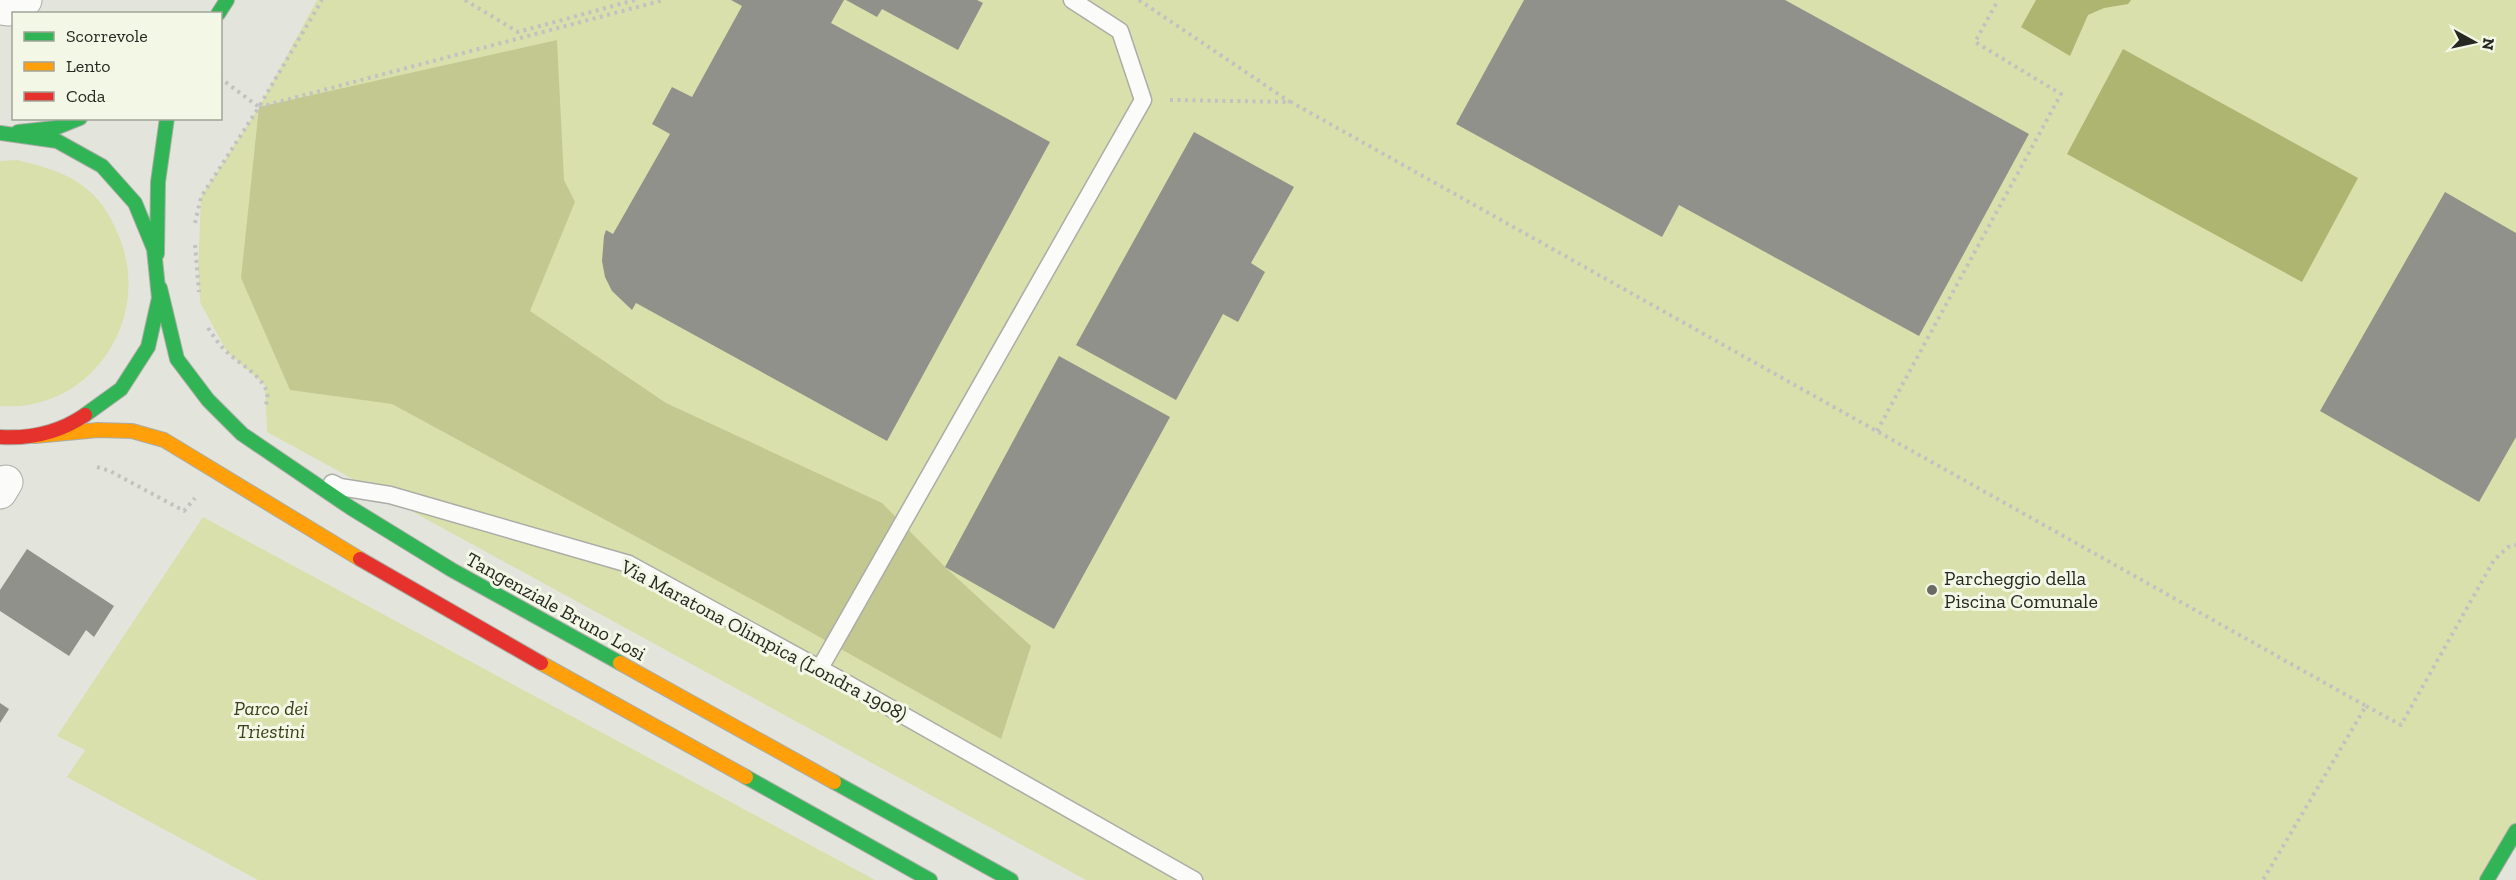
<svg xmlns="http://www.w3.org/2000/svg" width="2516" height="880" viewBox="0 0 2516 880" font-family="'Zilla Slab',serif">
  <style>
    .green { fill: #d9e0ac }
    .forest { fill: #c2c890 }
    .water { fill: #adb570 }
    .building { fill: #90918b }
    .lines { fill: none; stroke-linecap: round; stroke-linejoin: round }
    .lane-casing { stroke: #abada6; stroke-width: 19 }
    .street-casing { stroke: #abada6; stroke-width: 35 }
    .fast-casing { stroke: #abada6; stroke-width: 16 }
    .slow-casing { stroke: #abada6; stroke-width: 16 }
    .jam-casing { stroke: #abada6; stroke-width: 16 }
    .path { stroke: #c2c3c0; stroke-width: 4; stroke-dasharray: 3 4.5; stroke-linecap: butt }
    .lane { stroke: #fbfbfa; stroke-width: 16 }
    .street { stroke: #fbfbfa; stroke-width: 33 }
    .fast { stroke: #30b455; stroke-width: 14 }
    .slow { stroke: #ff9f0a; stroke-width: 14 }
    .jam { stroke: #e5322d; stroke-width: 14 }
    .poi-dot { fill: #696a63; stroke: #f3f7e5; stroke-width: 2 }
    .labels { text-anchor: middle; stroke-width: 6; stroke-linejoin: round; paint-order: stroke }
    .poi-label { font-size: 20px; fill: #272822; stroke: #f3f7e5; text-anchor: start }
    .street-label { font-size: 20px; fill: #272822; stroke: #f3f7e5 }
    .park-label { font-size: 20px; font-style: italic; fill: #3b3f17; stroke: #f3f7e5 }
  </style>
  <rect width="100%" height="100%" fill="#e3e5dc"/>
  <path class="green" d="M317,0H2516V822L2481,880H1086L267,432L265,385L227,352L200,302L198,268L201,197L259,107Z
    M17,160C42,166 67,172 88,190C103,202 113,221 120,239C152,320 90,413 0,406V161Z
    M203,517L875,880H258L67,777L85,750L57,736Z"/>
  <path class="forest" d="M557,40L564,180L575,202L530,311L666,403L882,503L945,567L1031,646L1001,739L775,612L392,404L290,390L241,278L259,107Z"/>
  <path class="water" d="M2036,0H2131L2128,4L2104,8L2088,15L2070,56L2021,27Z
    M2123,49L2358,178L2302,282L2067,154Z"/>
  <path class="building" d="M731,0H844L831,23L1050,142L887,441L636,303L632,310L612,291L605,277L602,261L604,236L606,230L613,234L670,134L652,124L672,87L692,97L742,6Z
    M846,0H977L983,3L958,50L882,9L877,17Z
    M1524,0H1785L2029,134L1919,336L1679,205L1662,237L1456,124Z
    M1194,132L1294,187L1251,263L1265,272L1238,322L1223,314L1176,400L1076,345Z
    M2445,192L2516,233V437L2479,502L2320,411Z
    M1059,356L1170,417L1054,629L945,567Z
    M27,549L114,606L94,637L86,630L69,656L0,611V590Z
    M0,703L9,709L0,723Z"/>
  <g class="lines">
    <defs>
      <path id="lane" d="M332,483L340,487L390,495L629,564L848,684L1194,880
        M820,668L1143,100L1120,31L1072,0"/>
      <path id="street" d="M0,8L9,9L25,0
        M0,492L6,482"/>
      <path id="fast" d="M218,14L227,0
        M18,132L55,128L80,118
        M0,133L57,141L102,166L135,203L154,249L159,298L148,347L121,389L85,415
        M157,254L158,182L167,118
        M160,288L177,359L208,400L242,434L351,508L452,570L620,663
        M746,777L930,880
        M834,782L1011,880
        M2487,880L2516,831"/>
      <path id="slow" d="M35,436L98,430L132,431L164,440L360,559
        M541,663L746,777
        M620,663L834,782"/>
      <path id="jam" d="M0,437C30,439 60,432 85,415
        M360,559L541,663"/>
    </defs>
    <use href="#lane" class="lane-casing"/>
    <use href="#street" class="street-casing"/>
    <use href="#fast" class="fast-casing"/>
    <use href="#slow" class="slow-casing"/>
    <use href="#jam" class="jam-casing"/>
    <path class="path" d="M465,0L518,32L635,0
      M1139,0L1290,102
      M1170,100L1291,102L2366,706L2263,880
      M260,105L322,0
      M259,107L664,0
      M195,223L201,197L259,107L220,78
      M195,245L199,292
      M208,328C214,337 220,346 228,353C242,366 277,384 265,406
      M1877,431L2061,94L1975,42L1998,0
      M97,467L110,471L184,511L195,498
      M2366,706L2401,725L2494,560L2508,547L2516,545"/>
    <use href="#lane" class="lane"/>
    <use href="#street" class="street"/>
    <use href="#fast" class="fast"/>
    <use href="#slow" class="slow"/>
    <use href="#jam" class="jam"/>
  </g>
  <circle class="poi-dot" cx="1932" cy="590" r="6"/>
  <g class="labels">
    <g class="poi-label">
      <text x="1944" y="585">Parcheggio della<tspan x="1944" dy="23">Piscina Comunale</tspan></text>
    </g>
    <g class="street-label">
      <text transform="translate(556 606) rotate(29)" y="7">Tangenziale Bruno Losi</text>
      <text transform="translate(764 640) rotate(28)" y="7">Via Maratona Olimpica (Londra 1908)</text>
    </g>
    <g class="park-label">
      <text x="271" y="715">Parco dei<tspan x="271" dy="23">Triestini</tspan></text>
    </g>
  </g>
  <rect x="12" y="12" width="210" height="108" fill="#f3f7e5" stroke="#a1a497" stroke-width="1.5"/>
  <rect x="24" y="32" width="30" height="9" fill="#30b455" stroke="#a1a497" stroke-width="1.5"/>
  <text x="66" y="42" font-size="18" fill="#272822">Scorrevole</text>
  <rect x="24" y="62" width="30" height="9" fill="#ff9f0a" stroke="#a1a497" stroke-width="1.5"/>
  <text x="66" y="72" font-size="18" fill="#272822">Lento</text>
  <rect x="24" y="92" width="30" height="9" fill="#e5322d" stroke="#a1a497" stroke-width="1.5"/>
  <text x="66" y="102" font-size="18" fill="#272822">Coda</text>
  <g transform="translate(2474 42) rotate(98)" stroke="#f3f7e5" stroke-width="4.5" paint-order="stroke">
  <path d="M0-4.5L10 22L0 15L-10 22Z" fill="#272822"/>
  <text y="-9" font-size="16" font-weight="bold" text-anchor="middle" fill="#272822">N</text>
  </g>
</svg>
